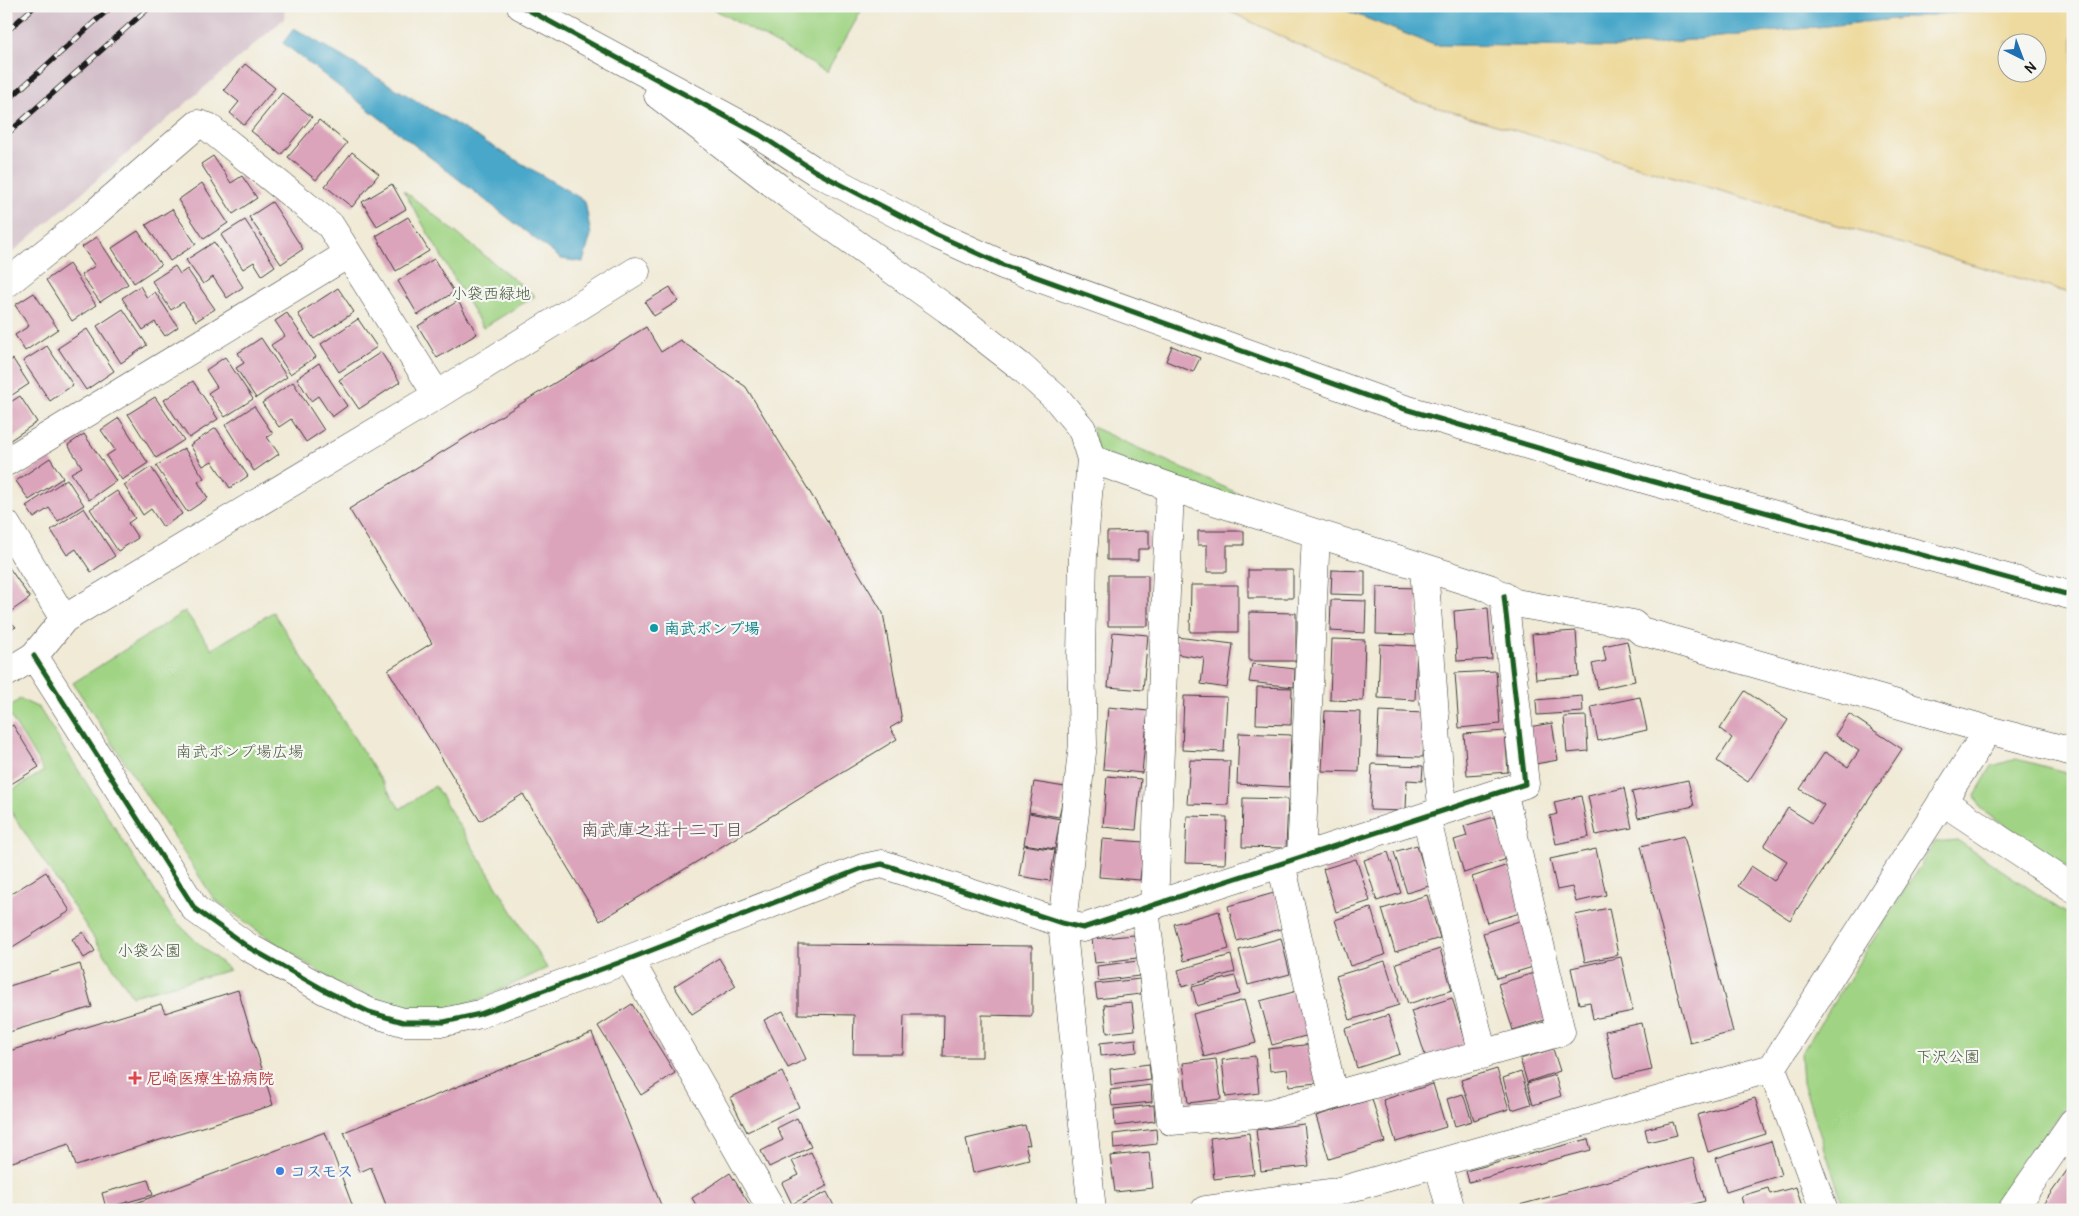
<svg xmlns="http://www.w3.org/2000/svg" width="2079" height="1216" viewBox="0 0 2079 1216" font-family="Pangolin,'Klee One',sans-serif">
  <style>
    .industrial { fill: #d2bdc8 }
    .green { fill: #a0d484; stroke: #5e7850 }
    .sand { fill: #eeda9e; stroke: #857b5d; fill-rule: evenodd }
    .water { fill: #4aa7c9; stroke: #336272 }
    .building { fill: #dba4bb }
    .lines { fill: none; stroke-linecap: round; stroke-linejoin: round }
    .minor-casing { stroke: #3c3b38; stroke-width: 29 }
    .tertiary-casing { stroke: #3c3b38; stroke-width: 29 }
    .minor { stroke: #fff; stroke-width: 28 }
    .tertiary { stroke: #fff; stroke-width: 28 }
    .rail-casing { stroke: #1c1c1c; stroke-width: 5.5 }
    .rail { stroke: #f6f6f2; stroke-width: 4; stroke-dasharray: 11; stroke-linecap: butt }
    .cycleway-casing { stroke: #f6f6f2; stroke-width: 8 }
    .cycleway { stroke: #1b5e20; stroke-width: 5 }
    .culture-dot { fill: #0f9aa8; stroke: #f6f6f2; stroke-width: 2 }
    .health-dot { fill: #e0444e; stroke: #f6f6f2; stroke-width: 2 }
    .shop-dot { fill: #3f7fe0; stroke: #f6f6f2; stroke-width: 2 }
    .labels { text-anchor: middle; stroke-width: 4.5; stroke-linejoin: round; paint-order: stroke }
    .park-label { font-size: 16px; fill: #4a5c40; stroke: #f6f6f2 }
    .culture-label { font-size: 16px; font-weight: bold; fill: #0d838f; stroke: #f6f6f2; text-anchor: start }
    .health-label { font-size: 16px; font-weight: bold; fill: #be3a42; stroke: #f6f6f2; text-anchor: start }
    .shop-label { font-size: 16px; font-weight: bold; fill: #366cbe; stroke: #f6f6f2; text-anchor: start }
    .neighbourhood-label { font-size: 18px; fill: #5f4c54; stroke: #f6f6f2 }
  </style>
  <rect width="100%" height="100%" fill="#f6f6f2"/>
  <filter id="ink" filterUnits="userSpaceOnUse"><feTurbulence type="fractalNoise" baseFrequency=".02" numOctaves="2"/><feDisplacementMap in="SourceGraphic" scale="10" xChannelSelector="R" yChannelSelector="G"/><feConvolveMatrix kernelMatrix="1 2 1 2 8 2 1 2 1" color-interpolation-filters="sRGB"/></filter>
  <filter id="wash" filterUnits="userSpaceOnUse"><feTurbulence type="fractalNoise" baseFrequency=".0096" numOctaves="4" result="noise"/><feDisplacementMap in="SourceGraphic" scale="20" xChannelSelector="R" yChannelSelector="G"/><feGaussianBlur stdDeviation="1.12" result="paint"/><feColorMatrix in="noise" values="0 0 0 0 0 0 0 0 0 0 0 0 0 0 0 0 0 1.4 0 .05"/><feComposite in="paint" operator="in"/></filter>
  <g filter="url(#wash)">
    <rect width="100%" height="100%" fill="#f0ead6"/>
    <path class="industrial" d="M6,6H285L284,19L6,258Z"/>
    <path class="green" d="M708,6H864L827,72Z
      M403,190L535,296L483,328Z
      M1092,427L1281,513L1098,453Z
      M185,611L212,649L273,612L400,809L435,786L547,968L484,998L440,1012L389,1004L336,983L262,934L214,899L73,683Z
      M20,699L39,708L170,915L199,944L230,970L132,996L6,804V794L44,771L6,709Z
      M2016,759L2073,774V871L1980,808L1975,795L1992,766Z
      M1957,840L2073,918V1095L1993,1210H1845L1803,1083L1801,1054L1935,842Z"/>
    <path class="sand" d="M1219,6H1335L1434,45L1623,47L2020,6H2073V294L1408,99ZM2006,42H2036V72H2006Z"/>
    <path class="water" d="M1335,6H2020L1623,47L1434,45Z
      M294,28L585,201L591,235L583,262L561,259L283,43Z"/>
    <g id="blocks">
      <path class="building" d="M245,64L275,88L244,125L230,113L239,102L224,90Z
        M282,93L312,117L281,155L251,131Z
        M319,120L347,143L316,180L288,157Z
        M352,152L379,174L352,207L325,186Z
        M213,156L231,183L242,176L257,198L233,214L201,164Z
        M202,183L228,223L204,239L178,200Z
        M392,184L406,209L377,226L362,202Z
        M272,202L303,249L281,264L249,217Z
        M172,209L196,244L170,261L146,225Z
        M408,217L429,251L396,271L376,236Z
        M245,220L275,266L262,275L254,262L243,269L221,235Z
        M138,231L161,265L134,283L112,248Z
        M97,237L128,284L100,302L81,275L95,266L82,247Z
        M214,242L243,287L227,298L213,277L203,284L186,260Z
        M434,259L454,292L418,315L398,281Z
        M69,264L96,305L72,321L46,280Z
        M175,266L180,274L187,269L215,309L196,321L183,302L171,310L152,281Z
        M140,286L147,298L155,292L178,327L165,336L155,322L143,330L122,298Z
        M670,287L678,301L654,316L645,302Z
        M338,288L354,312L314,339L298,314Z
        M34,293L58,329L25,351L15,335L29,326L15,305Z
        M458,301L477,334L437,358L418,326Z
        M123,309L147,345L121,363L97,326Z
        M287,313L316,357L290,374L271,345L285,336L275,321Z
        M358,319L377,347L339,372L321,344Z
        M646,327L661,352L680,340L746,387L883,613L902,721L890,728L897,739L600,921L523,794L480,821L388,670L432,643L349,509Z
        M87,329L114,371L86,390L58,348Z
        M261,338L287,377L256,398L236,368L244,363L238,353Z
        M47,346L73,385L50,401L23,361Z
        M1172,346L1200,358L1193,372L1166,361Z
        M381,352L400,382L359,409L339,380Z
        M225,357L253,399L225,417L208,393L217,387L206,370Z
        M13,359L29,384L6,399V363Z
        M319,363L347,406L332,417L318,396L311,401L297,378Z
        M193,381L218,419L189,438L164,400Z
        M293,382L324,430L306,442L291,419L279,427L262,403Z
        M20,396L37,422L6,443V405Z
        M155,397L184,440L156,458L128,414Z
        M254,406L273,434L267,437L279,454L254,471L225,425Z
        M119,418L148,463L122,480L106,456L115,450L101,430Z
        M216,428L248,476L230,488L212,461L203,466L190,445Z
        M84,434L116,481L89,500L71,473L82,467L68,445Z
        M184,448L204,478L198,482L208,498L187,512L156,466Z
        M50,458L63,478L29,500L16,481Z
        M151,467L182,514L163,527L151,509L143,515L124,485Z
        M67,479L84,505L58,521L49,508L34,518L26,506Z
        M117,491L135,518L128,523L138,538L118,551L90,509Z
        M84,508L115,556L91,572L76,549L67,555L51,530Z
        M1149,531V549H1138V560H1107V532Z
        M1198,531H1244V545H1227V572H1207V545H1198Z
        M8,566L30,598L10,612L6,606V568Z
        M1248,570H1293V598H1248Z
        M1332,570L1365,571V595L1331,594Z
        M1108,575H1148V626H1108Z
        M1191,585H1238V632H1190Z
        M1377,587L1418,588L1417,635L1376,634Z
        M1331,600L1366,601L1365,633L1330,631Z
        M1488,608L1492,659L1457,661L1454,611Z
        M1249,612L1296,613V661H1249Z
        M6,618L16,627L6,632Z
        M1576,631L1579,676L1536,679L1532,634Z
        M1113,632L1148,635L1143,690L1108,687Z
        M1177,637L1233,644L1227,688L1201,684L1204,658L1176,654Z
        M1332,639L1365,640L1363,701L1330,700Z
        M1627,641L1635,681L1598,689L1592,664L1606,661L1603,646Z
        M1380,644L1417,646L1415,700L1378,698Z
        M1252,664L1295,669L1294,687L1249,682Z
        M1496,671L1500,724L1459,728L1455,673Z
        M1257,687L1292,688L1291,725L1256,724Z
        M1745,691L1788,720L1748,782L1717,761L1732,738L1720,729Z
        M1184,696L1227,697L1224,752L1182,750Z
        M1582,696L1583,712L1537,715L1536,700Z
        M1640,697L1647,730L1598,741L1591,707Z
        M1108,707L1148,711L1142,773L1103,769Z
        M1325,711L1361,712L1359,772L1322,771Z
        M1379,711L1425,713L1423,757L1377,756Z
        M1849,714L1902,749L1790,920L1738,886L1751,866L1774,881L1787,861L1764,846L1788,808L1812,823L1824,805L1800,789L1825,752L1848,767L1859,751L1835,735Z
        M1586,716L1588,751L1567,753L1564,717Z
        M1552,723L1558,760L1535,764L1529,727Z
        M13,725L39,767L6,787V729Z
        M1505,731L1508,772L1467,775L1464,734Z
        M1239,733L1291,735L1289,787L1237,784Z
        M1190,760L1230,761L1228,805L1187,804Z
        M1372,764L1423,766L1422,781L1407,780L1406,811L1370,810Z
        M1107,776L1141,779L1136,830L1103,827Z
        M1688,780L1694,806L1638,818L1632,792Z
        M1034,782L1065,787L1059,817L1029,812Z
        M1624,788L1632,828L1596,835L1588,796Z
        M1581,796L1589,837L1556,844L1550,816L1557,814L1554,802Z
        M1243,798L1288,799L1286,848L1242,847Z
        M1029,813L1060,819L1055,849L1024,844Z
        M1187,816L1227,817L1225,864L1185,863Z
        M1494,817L1507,859L1464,873L1454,840L1467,836L1464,826Z
        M1684,836L1733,1032L1690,1043L1641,846Z
        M1102,839L1144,842L1140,880L1099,877Z
        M1024,845L1055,850L1050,881L1019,876Z
        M1417,845L1429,886L1407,893L1394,852Z
        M1596,849L1606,895L1576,902L1572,887L1557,890L1550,859Z
        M1388,852L1401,893L1377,901L1364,860Z
        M1356,859L1370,901L1336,912L1323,869Z
        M1508,865L1523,912L1487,923L1472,877Z
        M46,872L70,911L6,951V897Z
        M1274,893L1284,928L1237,941L1228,906Z
        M1427,895L1440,938L1395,952L1382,909Z
        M1371,908L1385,955L1350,966L1335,920Z
        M1609,908L1618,955L1585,962L1575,915Z
        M1219,911L1229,949L1184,961L1174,924Z
        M1522,920L1536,966L1497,978L1483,933Z
        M83,932L95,951L84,958L72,939Z
        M1134,935L1137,958L1095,963L1092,939Z
        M1281,938L1290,974L1248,985L1239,950Z
        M798,944L1032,946V1016L982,1015V1057H943L944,1015H904L903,1054H853L854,1015L798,1014Z
        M1440,949L1452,990L1408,1004L1396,963Z
        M1231,955L1235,972L1182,987L1178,970Z
        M1621,957L1633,1011L1593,1019L1590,1002L1579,1004L1571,968Z
        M719,958L736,986L692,1014L674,986Z
        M1138,961L1139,976L1098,981L1097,966Z
        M1385,961L1399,1005L1350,1020L1336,976Z
        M80,964L92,1007L6,1033V987Z
        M1537,972L1551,1018L1513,1030L1498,984Z
        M1235,976L1240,994L1197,1006L1192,987Z
        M1140,979L1141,994L1097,999L1095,984Z
        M238,990L273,1105L76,1166L69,1144L6,1164V1052L161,1004L165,1013Z
        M1297,991L1309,1035L1272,1045L1260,1001Z
        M1452,998L1467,1045L1426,1058L1411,1011Z
        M1244,1000L1256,1043L1204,1057L1193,1014Z
        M1132,1002L1135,1030L1107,1033L1104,1005Z
        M632,1004L675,1073L641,1095L598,1026Z
        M783,1011L806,1059L788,1068L764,1020Z
        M1388,1015L1400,1054L1357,1068L1345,1029Z
        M1642,1023L1652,1070L1615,1078L1605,1031Z
        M592,1033L663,1210H586L584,1205L573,1210H388L371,1167L360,1172L344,1132Z
        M1136,1039L1137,1052L1101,1056L1100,1043Z
        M1313,1044L1317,1083L1289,1086L1287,1069L1270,1071L1268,1049Z
        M1553,1049L1560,1071L1527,1082L1520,1059Z
        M1255,1056L1259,1093L1226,1097L1222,1060Z
        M1216,1059L1221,1099L1188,1103L1183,1063Z
        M1149,1064L1151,1080L1111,1085L1110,1069Z
        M1497,1069L1509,1109L1474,1120L1461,1080Z
        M782,1072L799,1107L747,1132L730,1098Z
        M1521,1072L1531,1104L1512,1110L1503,1078Z
        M1555,1075L1561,1096L1533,1105L1527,1083Z
        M1433,1084L1446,1127L1396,1142L1383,1100Z
        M1151,1085L1152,1102L1112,1106L1110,1090Z
        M1463,1094L1472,1121L1455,1126L1447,1099Z
        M1755,1098L1766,1134L1708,1152L1697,1115Z
        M1372,1099L1385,1142L1329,1159L1316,1116Z
        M1154,1105L1155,1121L1115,1126L1114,1109Z
        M797,1118L811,1147L769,1167L761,1151L783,1140L777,1128Z
        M1673,1122L1677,1135L1648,1142L1645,1129Z
        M1304,1124L1309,1166L1261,1171L1256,1130Z
        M1025,1125L1030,1145L1025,1144L1029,1159L973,1173L966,1139Z
        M1156,1129L1157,1144L1114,1149L1113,1134Z
        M325,1132L354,1210H117Z
        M1249,1133L1254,1174L1214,1179L1210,1138Z
        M1588,1139L1591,1150L1469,1182L1466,1171Z
        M1771,1141L1781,1175L1726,1192L1716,1158Z
        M811,1152L827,1186L792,1204L782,1183L799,1175L792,1161Z
        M1149,1152L1153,1188L1115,1192L1110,1156Z
        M1693,1158L1705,1201L1673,1210H1501Z
        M2073,1162V1210H2039Z
        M730,1173L753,1210H699L692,1198Z
        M148,1180L153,1195L106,1208L102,1193Z
        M1796,1187L1803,1210H1741L1744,1208L1741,1196L1768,1188L1770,1194Z
        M827,1192L836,1210H800L798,1206Z"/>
    </g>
  </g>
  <g filter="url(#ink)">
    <use href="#blocks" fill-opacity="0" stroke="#3c3b38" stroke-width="1"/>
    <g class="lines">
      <defs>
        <path id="minor" d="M521,6L760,135L815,171L937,235L1003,265L1398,407L1651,481L2073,596
          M658,95L792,198L947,309L1020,366L1057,399L1082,429L1091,459L1083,555L1081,655L1083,744L1062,923L1092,1210
          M636,271L437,395L64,619L34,656L195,909L248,947L326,991L369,1012L403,1022H444L480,1014L629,959L863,868L882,864L1062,923L1083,928L1525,784L1504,596
          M6,284L95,213L198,124L208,127L330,225L437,395
          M1091,459L1170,487L1489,588L1515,603L1633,624L1641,631L1988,730
          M6,462L348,254
          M6,524L64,619
          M1424,568L1442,810
          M1942,801L2073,888
          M1426,816L1483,1055
          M1301,856L1316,534
          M1281,863L1333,1094
          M1154,906L1170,487
          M1145,909L1171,1121L1270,1113L1561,1032L1503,791
          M629,959L772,1210
          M1772,1068L1824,1210
          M1438,1163L1451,1210
          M1205,1210L1336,1192L1772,1068L1988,730L2073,752
          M2012,1210L2073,1122"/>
        <path id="tertiary" d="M6,673L34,656"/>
      </defs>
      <use href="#minor" class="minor-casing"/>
      <use href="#tertiary" class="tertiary-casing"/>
      <use href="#minor" class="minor"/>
      <use href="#tertiary" class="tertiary"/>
      <defs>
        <path id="rail" d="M6,32L35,6
          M6,102L112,6
          M6,135L151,6"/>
      </defs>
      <use href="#rail" class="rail-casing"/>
      <use href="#rail" class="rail"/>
      <defs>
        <path id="cycleway" d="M521,6L760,135L815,171L937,235L1003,265L1398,407L1651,481L2073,596
          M34,656L195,909L248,947L326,991L369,1012L403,1022H444L480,1014L629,959L863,868L882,864L1062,923L1083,928L1525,784L1504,596"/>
      </defs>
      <use href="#cycleway" class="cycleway-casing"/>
      <use href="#cycleway" class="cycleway"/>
    </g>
  </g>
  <circle class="culture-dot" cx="654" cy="628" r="5"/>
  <path class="health-dot" d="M132.5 1070.5h5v5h5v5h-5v5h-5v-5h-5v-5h5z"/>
  <circle class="shop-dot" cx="280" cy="1171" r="5"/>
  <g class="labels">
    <g class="park-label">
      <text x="491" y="299">小袋西緑地</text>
      <text x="240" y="757">南武ポンプ場広場</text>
      <text x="149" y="956">小袋公園</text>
      <text x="1948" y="1062">下沢公園</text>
    </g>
    <g class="culture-label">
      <text x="664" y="634">南武ポンプ場</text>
    </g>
    <g class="health-label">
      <text x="146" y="1084">尼崎医療生協病院</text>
    </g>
    <g class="shop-label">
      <text x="290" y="1177">コスモス</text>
    </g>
    <g class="neighbourhood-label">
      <text x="662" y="836">南武庫之荘十二丁目</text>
    </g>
  </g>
  <rect width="2079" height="1216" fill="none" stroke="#f6f6f2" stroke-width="25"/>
  <g transform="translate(2022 58) rotate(138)"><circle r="24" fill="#f6f6f2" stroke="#9f9f9c"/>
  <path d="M0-4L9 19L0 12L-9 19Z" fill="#1f6fb2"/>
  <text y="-8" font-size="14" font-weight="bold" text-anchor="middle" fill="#1c1c1c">N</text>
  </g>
</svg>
